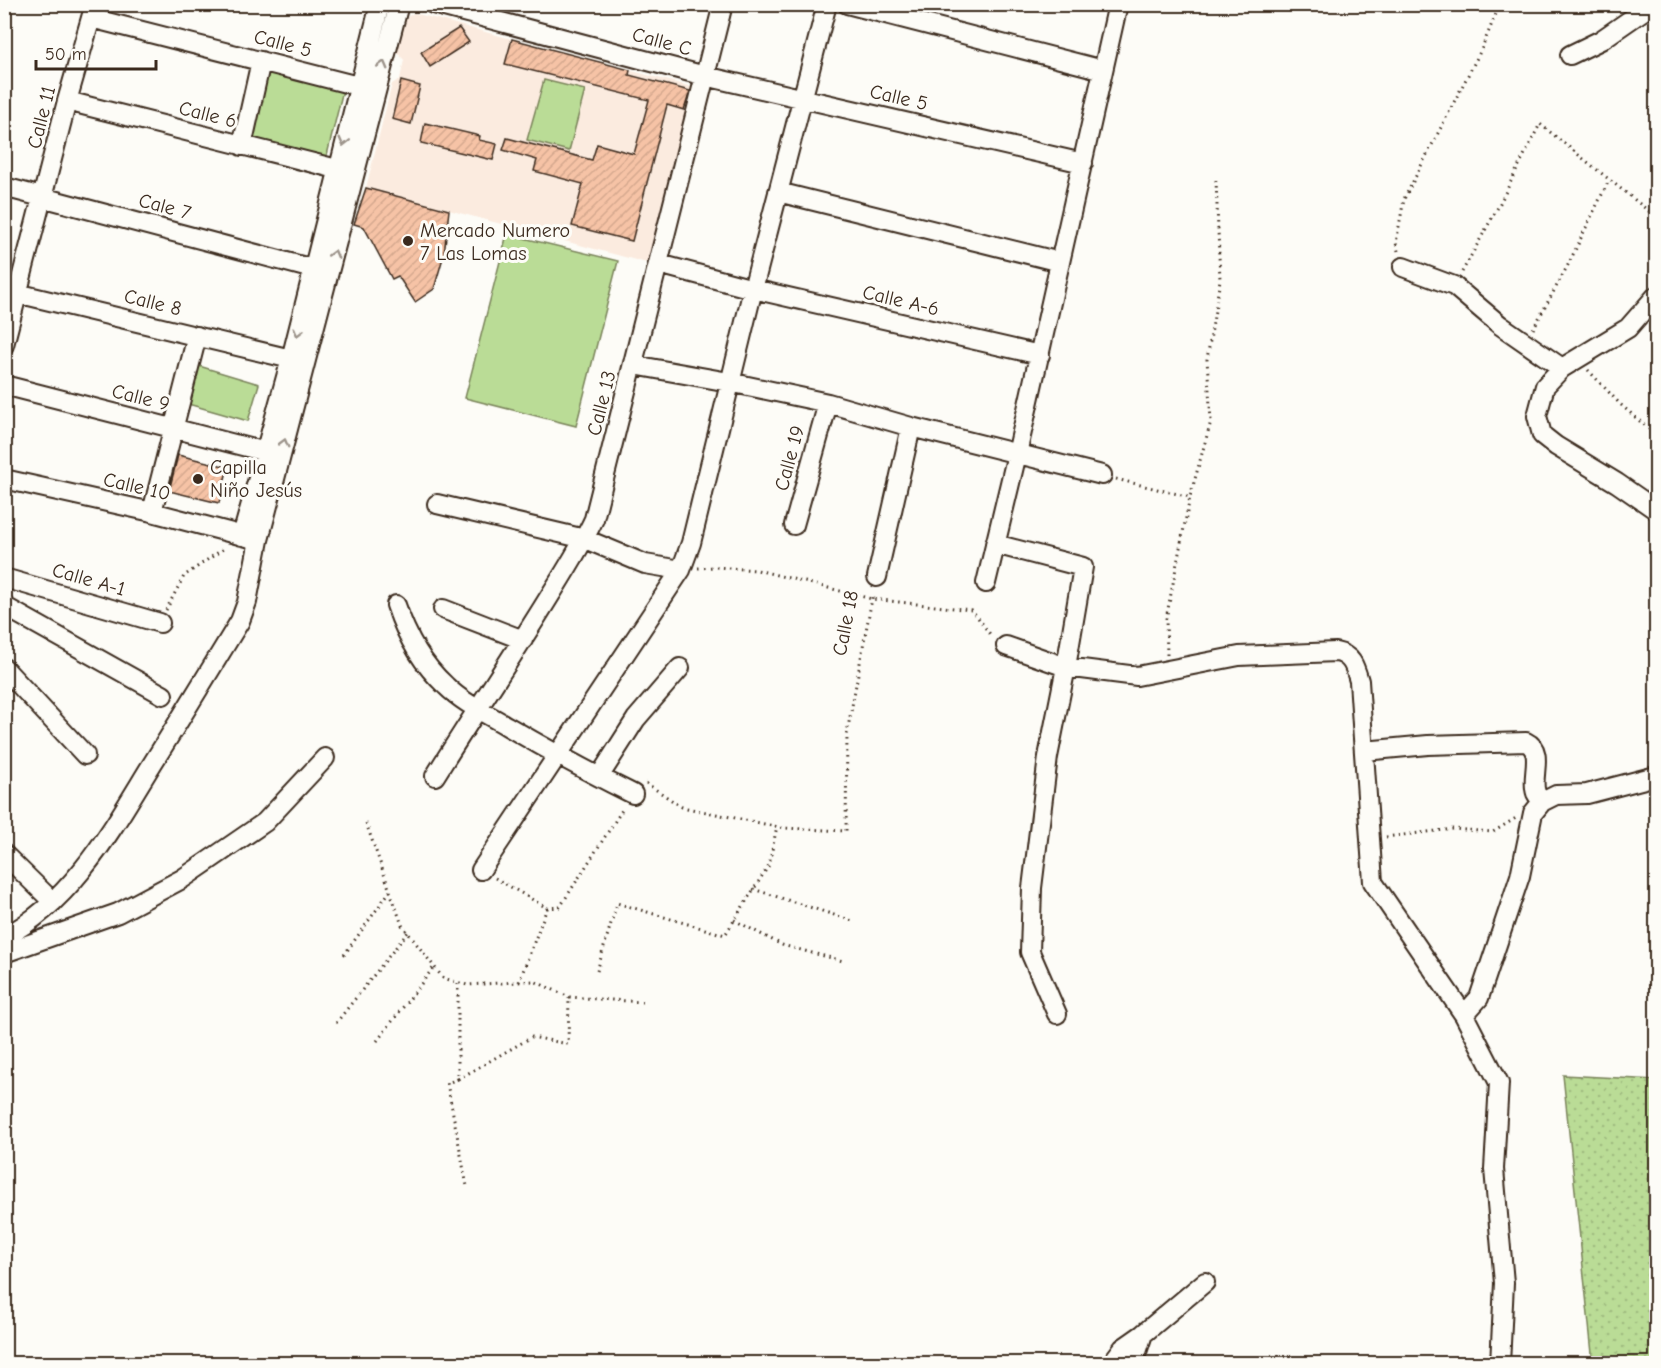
<svg xmlns="http://www.w3.org/2000/svg" width="1661" height="1368" viewBox="0 0 1661 1368" font-family="'Comic Neue',sans-serif">
  <style>
    .built { fill: #fbebdf }
    .grass { fill: url(#grass-dots); stroke: #7a835a; stroke-width: 1.5 }
    .green { fill: #badc96; stroke: #7a835a; stroke-width: 1.5 }
    .building { fill: url(#building-hatch); stroke: #3b2a1e; stroke-width: 1.5 }
    .lines { fill: none; stroke-linecap: round; stroke-linejoin: round }
    .minor-casing { stroke: #3b2a1e; stroke-width: 22 }
    .path { stroke: #3b2a1e; stroke-width: 3; stroke-dasharray: 1.5 4.5; stroke-linecap: butt }
    .minor { stroke: #fdfcf7; stroke-width: 18 }
    .oneway { stroke: #9c938a }
    .poi-dot { fill: #3b2a1e; stroke: #fdfcf7; stroke-width: 2 }
    .labels { text-anchor: middle; stroke-width: 6; stroke-linejoin: round; paint-order: stroke }
    .street-label { font-size: 20px; fill: #3b2a1e; stroke: #fdfcf7 }
    .poi-label { font-size: 20px; fill: #3b2a1e; stroke: #fdfcf7; text-anchor: start }
  </style>
  <defs>
    <pattern id="grass-dots" width="8" height="8" patternUnits="userSpaceOnUse" patternTransform="scale(1.5)"><rect width="8" height="8" fill="#badc96"/><path d="M2 2h.1M6 6h.1" fill="none" stroke="#a1bd81" stroke-width="1.8" stroke-linecap="round"/></pattern>
    <pattern id="building-hatch" width="6" height="6" patternUnits="userSpaceOnUse" patternTransform="scale(1.5)"><rect width="6" height="6" fill="#f6c3a6"/><path d="M-1 1l2-2M0 6l6-6M5 7l2-2" fill="none" stroke="#d4a88e"/></pattern>
  </defs>
  <rect width="100%" height="100%" fill="#fdfcf7"/>
  <filter id="ink" filterUnits="userSpaceOnUse"><feTurbulence type="fractalNoise" baseFrequency=".0167" numOctaves="2"/><feDisplacementMap in="SourceGraphic" scale="12" xChannelSelector="R" yChannelSelector="G"/><feConvolveMatrix kernelMatrix="1 2 1 2 8 2 1 2 1" color-interpolation-filters="sRGB"/></filter>
  <g filter="url(#ink)">
    <path class="built" d="M414,13L692,87L647,263L366,188L392,84L400,79L404,60L396,51L407,17Z"/>
    <path class="grass" d="M1563,1075L1656,1080V1363H1593Z"/>
    <path class="green" d="M267,71L343,90L326,159L250,140Z
      M544,80L585,90L569,151L527,140Z
      M507,234L618,261L576,426L465,398Z
      M199,366L259,384L248,421L188,404Z"/>
    <path class="building" d="M459,28L469,42L430,67L421,52Z
      M512,39L630,70L629,75L690,91L684,110L667,105L632,241L572,226L583,184L534,171L537,160L503,150L507,138L592,160L597,144L634,154L649,100L505,64Z
      M401,81L420,86L411,124L392,119Z
      M425,123L480,136L479,140L497,144L493,160L421,143Z
      M366,188L449,210L444,254L434,289L415,302L398,276L392,279L364,227L354,224Z
      M178,455L228,467L219,503L169,491Z"/>
    <g class="lines">
      <defs>
        <path id="minor" d="M433,4L705,76L1083,163
          M847,4L1103,70
          M91,18L358,86
          M1570,55L1601,40L1653,4
          M67,101L337,169
          M242,146L261,61
          M4,187L313,269
          M778,192L1060,262
          M659,264L753,289L1040,355
          M1403,267L1454,286L1500,325L1562,368
          M4,290L291,359
          M1656,296L1628,328L1562,368L1545,386L1537,416L1542,435L1556,446L1617,483L1656,510
          M4,345L67,101L95,4
          M634,365L729,382L828,403L911,427L1102,475
          M4,385L266,452
          M4,479L152,512L251,538
          M437,504L585,539L645,564L681,570
          M152,512L197,336
          M794,525L828,403
          M242,536L291,359L380,4
          M995,544L1083,567L1066,667L1048,757L1032,888L1030,952L1057,1014
          M877,577L911,427
          M4,578L160,623
          M986,583L1017,454L1118,4
          M396,605C406,635 423,665 446,686C463,703 487,714 507,726C548,750 590,773 633,794
          M4,606L163,695
          M443,609L523,640
          M1006,646L1066,667L1137,676L1239,656L1336,652C1352,655 1355,667 1359,681L1373,882L1464,1015L1499,1083L1494,1169L1504,1283L1500,1364
          M4,668L85,755
          M1364,751L1428,745L1526,742C1545,751 1530,777 1536,793C1538,797 1540,799 1542,802
          M435,776C473,715 513,656 551,594C566,570 582,545 594,519L723,4
          M599,777L636,719L680,668
          M4,854L53,902
          M481,870L681,570L691,543L753,289L827,4
          M4,937C71,903 111,831 149,769C180,720 210,670 240,621L247,602L259,540L399,4
          M4,953L118,913L182,879L265,822L325,758
          M1464,1015L1479,998L1520,876L1533,813L1542,802L1556,795L1587,794L1656,776
          M1111,1364L1123,1348L1143,1334L1205,1282
          M1133,1364L1143,1334"/>
      </defs>
      <use href="#minor" class="minor-casing"/>
      <path class="path" d="M1398,251L1396,243L1404,199L1481,50L1498,9
        M1462,272L1497,209L1540,124L1656,217
        M1533,329L1567,267L1609,180
        M1588,370L1620,404L1656,435
        M1116,479L1190,497
        M698,568L715,567L757,570L872,599L971,610L976,615L992,637
        M166,610L184,576L223,549
        M1167,655L1166,619L1190,497L1211,421L1207,359L1220,280L1216,180
        M646,783L682,807L784,828L846,831L847,733L873,593
        M366,823L402,925L443,978L467,985L534,981L569,997L642,1002
        M1386,837L1453,829L1493,832L1516,818
        M495,878L547,908L560,907L624,807
        M753,889L853,921
        M734,920L782,945L843,961
        M344,955L390,891
        M597,971L617,903L725,935L769,865L777,826
        M519,982L547,908
        M458,983V1079L447,1083L467,1186
        M336,1023L408,932
        M377,1041L434,967
        M458,1079L532,1037L568,1044L569,997"/>
      <use href="#minor" class="minor"/>
    </g>
    <defs><path id="oneway-chevron" d="M-2-3.5L2.5 0L-2 3.5" fill="none" stroke-width="1.6" stroke-linecap="round" stroke-linejoin="round" transform="scale(1.5)"/></defs>
    <g class="oneway">
      <use href="#oneway-chevron" transform="translate(383 65) rotate(-75)"/>
      <use href="#oneway-chevron" transform="translate(344 142) rotate(104)"/>
      <use href="#oneway-chevron" transform="translate(334 254) rotate(-75)"/>
      <use href="#oneway-chevron" transform="translate(298 332) rotate(104)"/>
      <use href="#oneway-chevron" transform="translate(284 443) rotate(-75)"/>
    </g>
  </g>
  <g class="poi-dot">
    <circle cx="408" cy="241" r="6"/>
    <circle cx="198" cy="479" r="6"/>
  </g>
  <g class="labels">
    <g class="street-label">
      <text transform="translate(662 41) rotate(15)" y="7">Calle C</text>
      <text transform="translate(283 43) rotate(15)" y="7">Calle 5</text>
      <text transform="translate(899 97) rotate(13)" y="7">Calle 5</text>
      <text transform="translate(208 114) rotate(14)" y="7">Calle 6</text>
      <text transform="translate(41 117) rotate(-76)" y="7">Calle 11</text>
      <text transform="translate(165 206) rotate(15)" y="7">Cale 7</text>
      <text transform="translate(901 300) rotate(13)" y="7">Calle A-6</text>
      <text transform="translate(153 302) rotate(14)" y="7">Calle 8</text>
      <text transform="translate(141 397) rotate(14)" y="7">Calle 9</text>
      <text transform="translate(601 403) rotate(-76)" y="7">Calle 13</text>
      <text transform="translate(789 458) rotate(-75)" y="7">Calle 19</text>
      <text transform="translate(137 486) rotate(13)" y="7">Calle 10</text>
      <text transform="translate(89 579) rotate(16)" y="7">Calle A-1</text>
      <text transform="translate(845 623) rotate(-79)" y="7">Calle 18</text>
    </g>
    <g class="poi-label">
      <text x="420" y="237">Mercado Numero<tspan x="420" dy="23">7 Las Lomas</tspan></text>
      <text x="210" y="474">Capilla<tspan x="210" dy="23">Niño Jesús</tspan></text>
    </g>
  </g>
  <rect width="1661" height="1368" fill="none" stroke="#fdfcf7" stroke-width="24"/>
  <rect x="12" y="12" width="1637" height="1344" fill="none" stroke="#3b2a1e" stroke-width="2" filter="url(#ink)"/>
  <path d="M36 60v9h120v-9" fill="none" stroke="#3b2a1e" stroke-width="3"/>
  <text x="45" y="60" font-size="18" fill="#3b2a1e" stroke="#fdfcf7" stroke-width="4.5" paint-order="stroke">50 m</text>
</svg>
